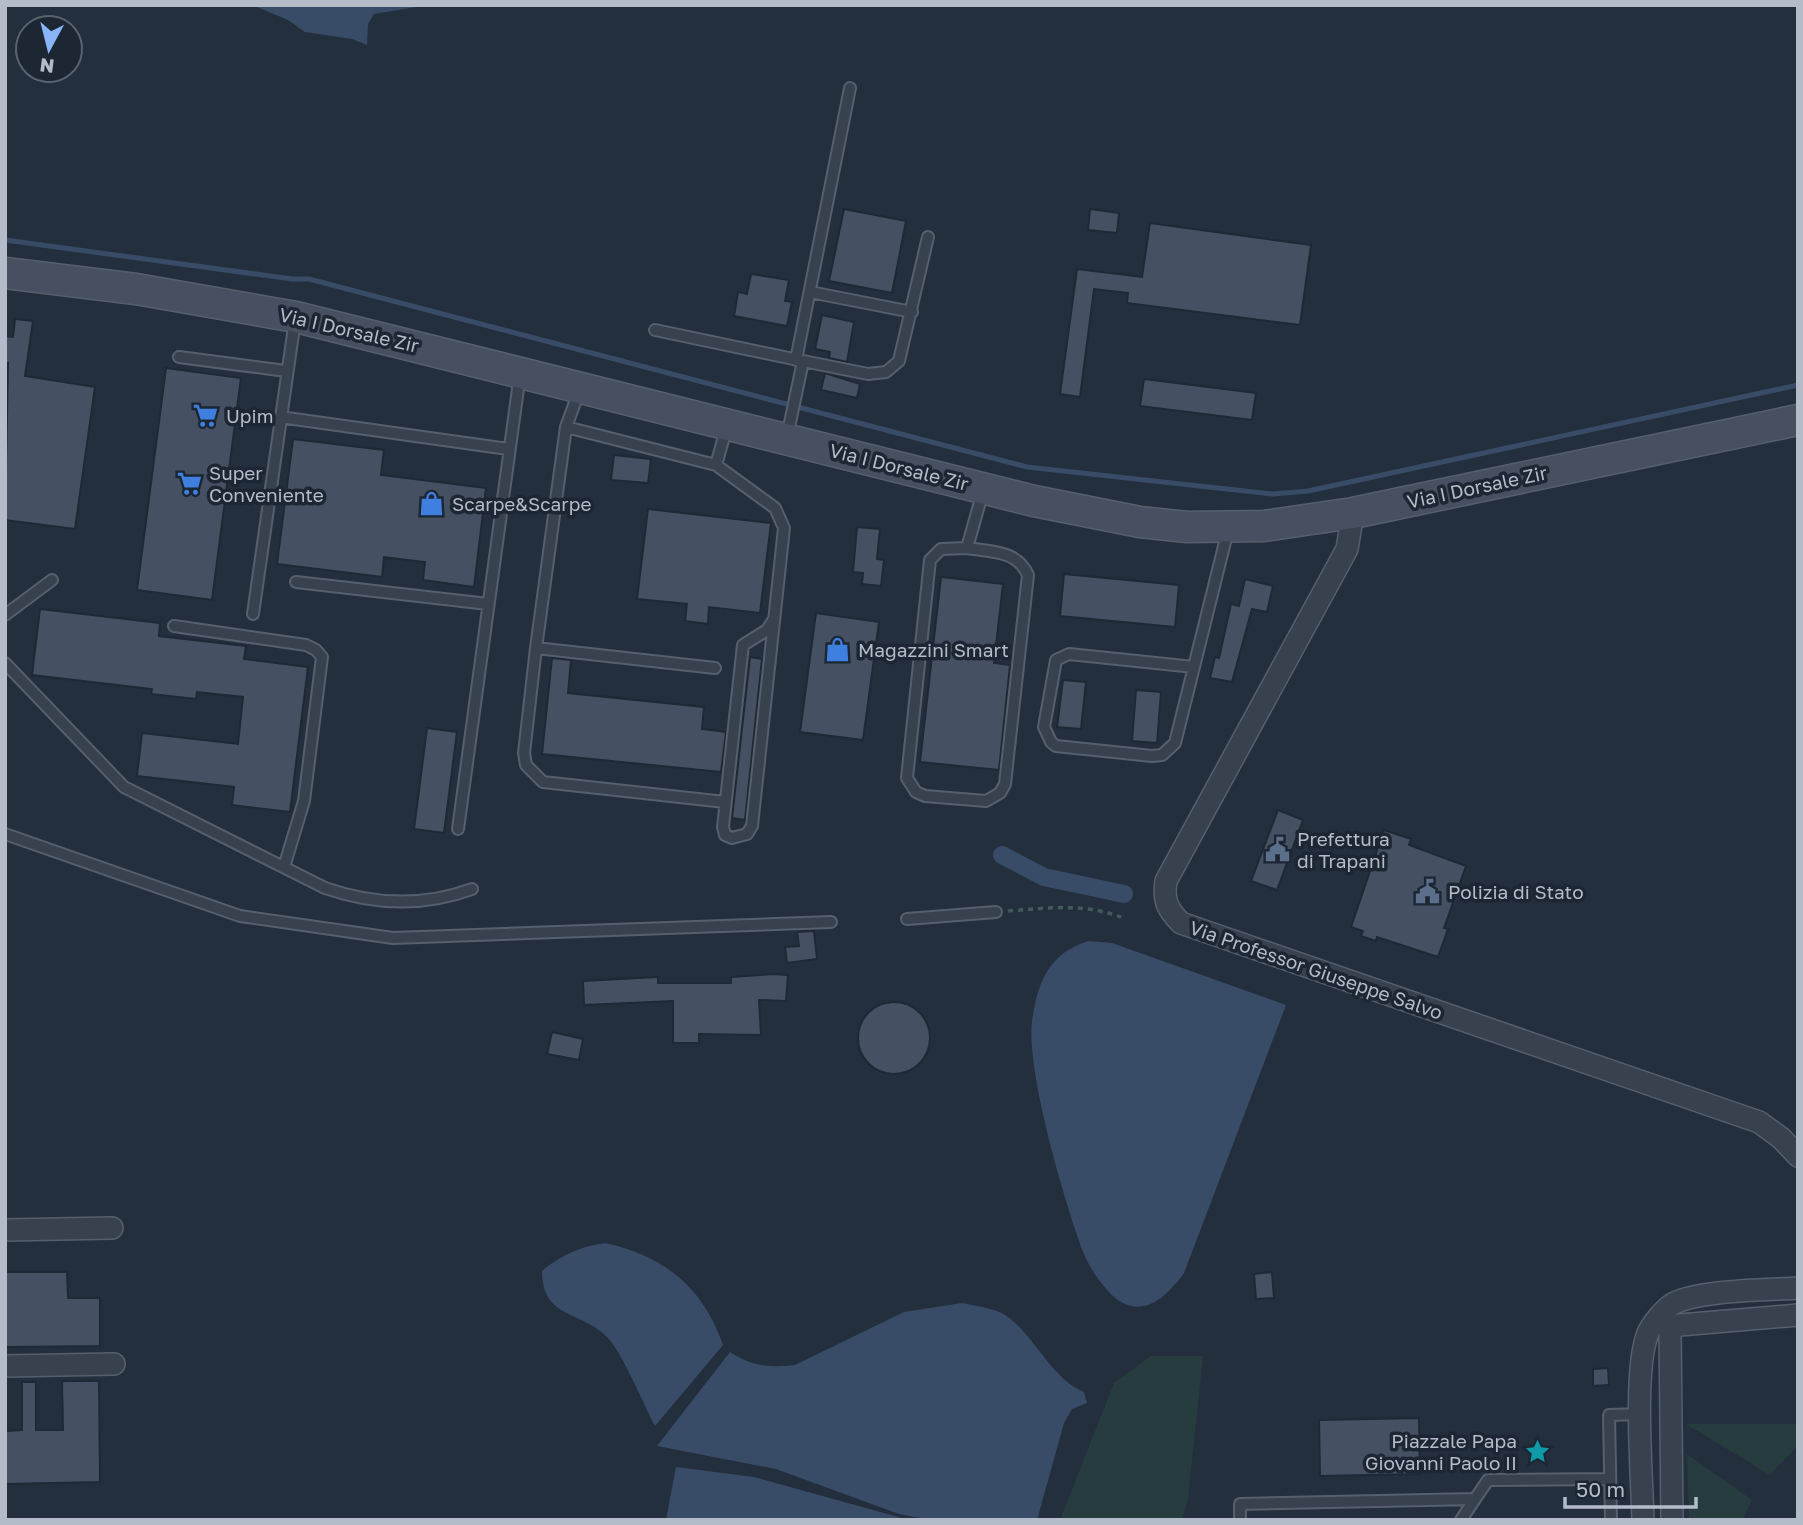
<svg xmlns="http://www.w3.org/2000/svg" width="1803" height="1525" viewBox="0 0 1803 1525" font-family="'Golos Text',sans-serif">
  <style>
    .green { fill: #263c3f }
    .water { fill: #394c67 }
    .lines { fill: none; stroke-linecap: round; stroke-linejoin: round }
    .stream { stroke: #394c67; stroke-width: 5 }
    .canal { stroke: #394c67; stroke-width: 18 }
    .building { fill: #455162; stroke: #1f2835; stroke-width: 2 }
    .service-casing { stroke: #565f6c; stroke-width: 14 }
    .minor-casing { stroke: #565f6c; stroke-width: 24 }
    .secondary-casing { stroke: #565f6c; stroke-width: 33 }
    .path { stroke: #44595c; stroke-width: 3.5; stroke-dasharray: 5 5; stroke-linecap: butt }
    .service { stroke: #38414e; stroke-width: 10 }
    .minor { stroke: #38414e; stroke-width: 21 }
    .secondary { stroke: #465061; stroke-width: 30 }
    .labels { text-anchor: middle; stroke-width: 7; stroke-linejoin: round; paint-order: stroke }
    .street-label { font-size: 19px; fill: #b4bcc9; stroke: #1d2633 }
    .poi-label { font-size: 19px; fill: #b4bcc9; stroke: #1d2633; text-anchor: start }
  </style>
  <rect width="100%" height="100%" fill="#242f3e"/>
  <path class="green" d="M1151,1356H1203L1188,1499L1182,1520H1060L1114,1383Z
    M1686,1424H1798V1445L1770,1475Z
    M1687,1454L1752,1500L1742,1520H1689Z"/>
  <path class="water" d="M252,5H428L374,14L368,24L367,45L352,39L305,32L288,20Z
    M1089,941L1112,943L1286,1005L1184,1273C1170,1292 1149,1316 1123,1303C1108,1296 1090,1269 1084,1254C1065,1204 1026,1071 1032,1021C1038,981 1049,953 1089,941Z
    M605,1243C664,1256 703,1287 723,1345L655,1426C644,1405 623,1355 609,1339C583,1310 542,1320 542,1271C561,1255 579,1247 605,1243Z
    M962,1303C975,1306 994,1308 1005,1315C1035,1335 1050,1378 1084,1392L1087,1403L1072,1409L1064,1423L1037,1520H930L899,1514L776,1469L657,1446L730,1352C751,1366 770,1368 795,1365L904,1312Z
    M676,1467L754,1477L909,1520H666Z"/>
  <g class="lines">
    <path class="stream" d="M5,240L292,279H309L1027,467L1273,494L1308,491L1798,385"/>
    <path class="canal" d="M1002,855L1044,877L1124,894"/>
  </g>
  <path class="building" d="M844,209L906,221L892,293L829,281Z
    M1090,209L1119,213L1117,233L1088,230Z
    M1150,223L1311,245L1300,325L1127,303L1128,293L1094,289L1080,397L1060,394L1077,269L1142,277Z
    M751,274L789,280L785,301L792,302L787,326L734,316L738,292L747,294Z
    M822,315L854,322L847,362L829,358L830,352L815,349Z
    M15,319L33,321L25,376L95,387L75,529L5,520L8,363H5V336L13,337Z
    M166,368L241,378L212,600L137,590Z
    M825,373L860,384L857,398L821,390Z
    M1144,379L1256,393L1252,420L1140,406Z
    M293,439L384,450L381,475L486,488L474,587L423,580L425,562L384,557L382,577L277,564Z
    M614,455L651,459L648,483L611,480Z
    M648,509L771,523L760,613L709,607L708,624L685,621L687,604L637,599Z
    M857,527L880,529L877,559L884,560L881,586L862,584L863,573L853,572Z
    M1064,574L1179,585L1175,627L1060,616Z
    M941,577L1003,584L994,663L1010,665L999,770L920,762Z
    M1245,579L1273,586L1267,612L1252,609L1232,682L1210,678L1215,657L1219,658L1231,604L1239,606Z
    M40,609L160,623L159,636L246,646L244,659L308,667L290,812L232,805L234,787L137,776L142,733L238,744L243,697L197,692L196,699L151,694L152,689L32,675Z
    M816,613L879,622L863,740L800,732Z
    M750,657L762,659L745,820L732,818Z
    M552,658L571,660L568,693L704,707L702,729L726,732L721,772L542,754Z
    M1063,680L1086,682L1081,729L1057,727Z
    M1136,690L1161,692L1157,743L1132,741Z
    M427,728L457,732L444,833L414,829Z
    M1278,810L1303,820L1277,890L1251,881Z
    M1384,830L1411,839L1409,845L1466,866L1444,928L1448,929L1438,957L1377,937L1376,941L1361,936L1363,931L1351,927Z
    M814,931L817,959L787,963L785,947L799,946L797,932Z
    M774,974L788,975L786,1001L759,1000L761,1035L699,1034V1043H673V1001L584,1005L583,981L658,977V983H731V977Z
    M858 1038a36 36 0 1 1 72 0a36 36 0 1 1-72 0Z
    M552,1032L583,1039L579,1060L547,1054Z
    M6,1272H67L68,1298H100V1346L5,1347Z
    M1272,1272L1274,1298L1256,1299L1254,1274Z
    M1608,1368L1609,1385L1593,1386V1369Z
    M62,1381H99L100,1482L5,1484V1431L22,1430V1382H36V1430H63Z
    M1419,1418L1420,1474L1320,1476L1319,1420Z"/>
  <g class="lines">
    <defs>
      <path id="service" d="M810,292L912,312
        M655,330L803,361L787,437
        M179,357L286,371
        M796,360L850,88
        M803,361L868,374L886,372L899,361L928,237
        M580,389L566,427L716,465L727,426
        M280,417L508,449
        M566,427L536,648L715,668
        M716,465L775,508L784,528L752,826L747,834L732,838L725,835L723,827L743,645L767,630L774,619
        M967,548C991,552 1017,550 1028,575L1005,784L1000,793L986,801L925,796L916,792L907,778L930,560L941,549L967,548L983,491
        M296,582L488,604
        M253,614L295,320
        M5,615L52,580
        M174,626L306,645L316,650L322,657L304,801L284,867
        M536,648L524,753L526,765L543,782L725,802
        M5,663L124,787L325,888C374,905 423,907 472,889
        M1194,667L1069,654L1056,660L1044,727L1051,742L1056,746L1152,756L1162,755L1175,743L1228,530
        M458,829L520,374
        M5,834L240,916L393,938L831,922
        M907,919L996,912
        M1240,1520V1504L1475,1499L1488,1480L1610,1479
        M1461,1520L1475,1499
        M1611,1520L1609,1415L1641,1414"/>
      <path id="minor" d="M1353,513L1347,549L1166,881C1163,900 1167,909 1181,923L1759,1122L1781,1138L1798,1156
        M5,1230L112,1228
        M5,1366L114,1364
        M1643,1520C1642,1477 1633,1369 1648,1333C1652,1324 1663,1311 1671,1305C1694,1290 1768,1290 1798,1288
        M1672,1520L1670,1329L1680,1325L1798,1315"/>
      <path id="secondary" d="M5,273L136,289L296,317L1034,501L1140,522L1187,527L1264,526L1353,513L1798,420"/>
    </defs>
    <use href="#service" class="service-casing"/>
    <use href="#minor" class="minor-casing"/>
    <use href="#secondary" class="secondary-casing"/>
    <path class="path" d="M1008,911C1048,908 1083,903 1121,917"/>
    <use href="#service" class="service"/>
    <use href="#minor" class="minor"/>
    <use href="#secondary" class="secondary"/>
  </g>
  <defs>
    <symbol id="supermarket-bare" viewBox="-9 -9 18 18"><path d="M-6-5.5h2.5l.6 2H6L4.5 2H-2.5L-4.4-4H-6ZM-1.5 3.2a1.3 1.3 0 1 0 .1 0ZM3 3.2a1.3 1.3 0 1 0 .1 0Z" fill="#3f7fe0" stroke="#1d2633" stroke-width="2.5" paint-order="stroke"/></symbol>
    <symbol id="shop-bare" viewBox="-9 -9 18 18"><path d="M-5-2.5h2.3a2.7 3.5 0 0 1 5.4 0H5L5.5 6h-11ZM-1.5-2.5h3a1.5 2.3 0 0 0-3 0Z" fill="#3f7fe0" stroke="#1d2633" stroke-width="2.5" paint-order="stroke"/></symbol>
    <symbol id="civic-bare" viewBox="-9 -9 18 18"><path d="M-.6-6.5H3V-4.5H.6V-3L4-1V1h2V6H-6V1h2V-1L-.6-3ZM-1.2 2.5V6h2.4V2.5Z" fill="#5c6f8a" stroke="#1d2633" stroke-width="2.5" paint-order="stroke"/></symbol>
    <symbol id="sight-bare" viewBox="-9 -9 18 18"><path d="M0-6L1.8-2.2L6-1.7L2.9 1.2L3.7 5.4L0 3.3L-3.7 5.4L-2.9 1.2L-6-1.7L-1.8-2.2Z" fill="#0f9aa8" stroke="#1d2633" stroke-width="2.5" paint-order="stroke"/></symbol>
  </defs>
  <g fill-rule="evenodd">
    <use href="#supermarket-bare" x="188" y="398" width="35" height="35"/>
    <use href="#supermarket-bare" x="172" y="466" width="35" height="35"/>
    <use href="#shop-bare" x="414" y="486" width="35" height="35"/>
    <use href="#shop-bare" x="820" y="632" width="35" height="35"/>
    <use href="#civic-bare" x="1260" y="832" width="35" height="35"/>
    <use href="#civic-bare" x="1410" y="874" width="35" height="35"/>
    <use href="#sight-bare" x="1520" y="1434" width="35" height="35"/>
  </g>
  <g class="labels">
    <g class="street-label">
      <text transform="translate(349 330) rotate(13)" y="7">Via I Dorsale Zir</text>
      <text transform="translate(899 467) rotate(14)" y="7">Via I Dorsale Zir</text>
      <text transform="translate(1477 487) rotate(-12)" y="7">Via I Dorsale Zir</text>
      <text transform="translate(1316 970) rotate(19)" y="7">Via Professor Giuseppe Salvo</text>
    </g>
    <g class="poi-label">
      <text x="226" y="423">Upim</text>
      <text x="209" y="480">Super<tspan x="209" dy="22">Conveniente</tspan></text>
      <text x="452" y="511">Scarpe&amp;Scarpe</text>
      <text x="858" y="657">Magazzini Smart</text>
      <text x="1297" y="846">Prefettura<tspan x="1297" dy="22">di Trapani</tspan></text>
      <text x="1448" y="899">Polizia di Stato</text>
      <text x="1517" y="1448" text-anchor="end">Piazzale Papa<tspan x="1517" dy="22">Giovanni Paolo II</tspan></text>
    </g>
  </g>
  <rect width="1803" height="1525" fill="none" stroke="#b4bcc9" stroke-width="14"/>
  <g transform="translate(49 49) rotate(187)"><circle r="33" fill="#1d2633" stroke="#59626f" stroke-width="2"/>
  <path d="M0-5L12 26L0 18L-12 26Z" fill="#8ab4f8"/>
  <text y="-10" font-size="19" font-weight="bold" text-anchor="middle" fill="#b4bcc9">N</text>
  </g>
  <path d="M1565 1497v10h131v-10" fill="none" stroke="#b4bcc9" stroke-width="3.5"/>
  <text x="1576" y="1497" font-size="21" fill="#b4bcc9" stroke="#1d2633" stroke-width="5" paint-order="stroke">50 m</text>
</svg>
